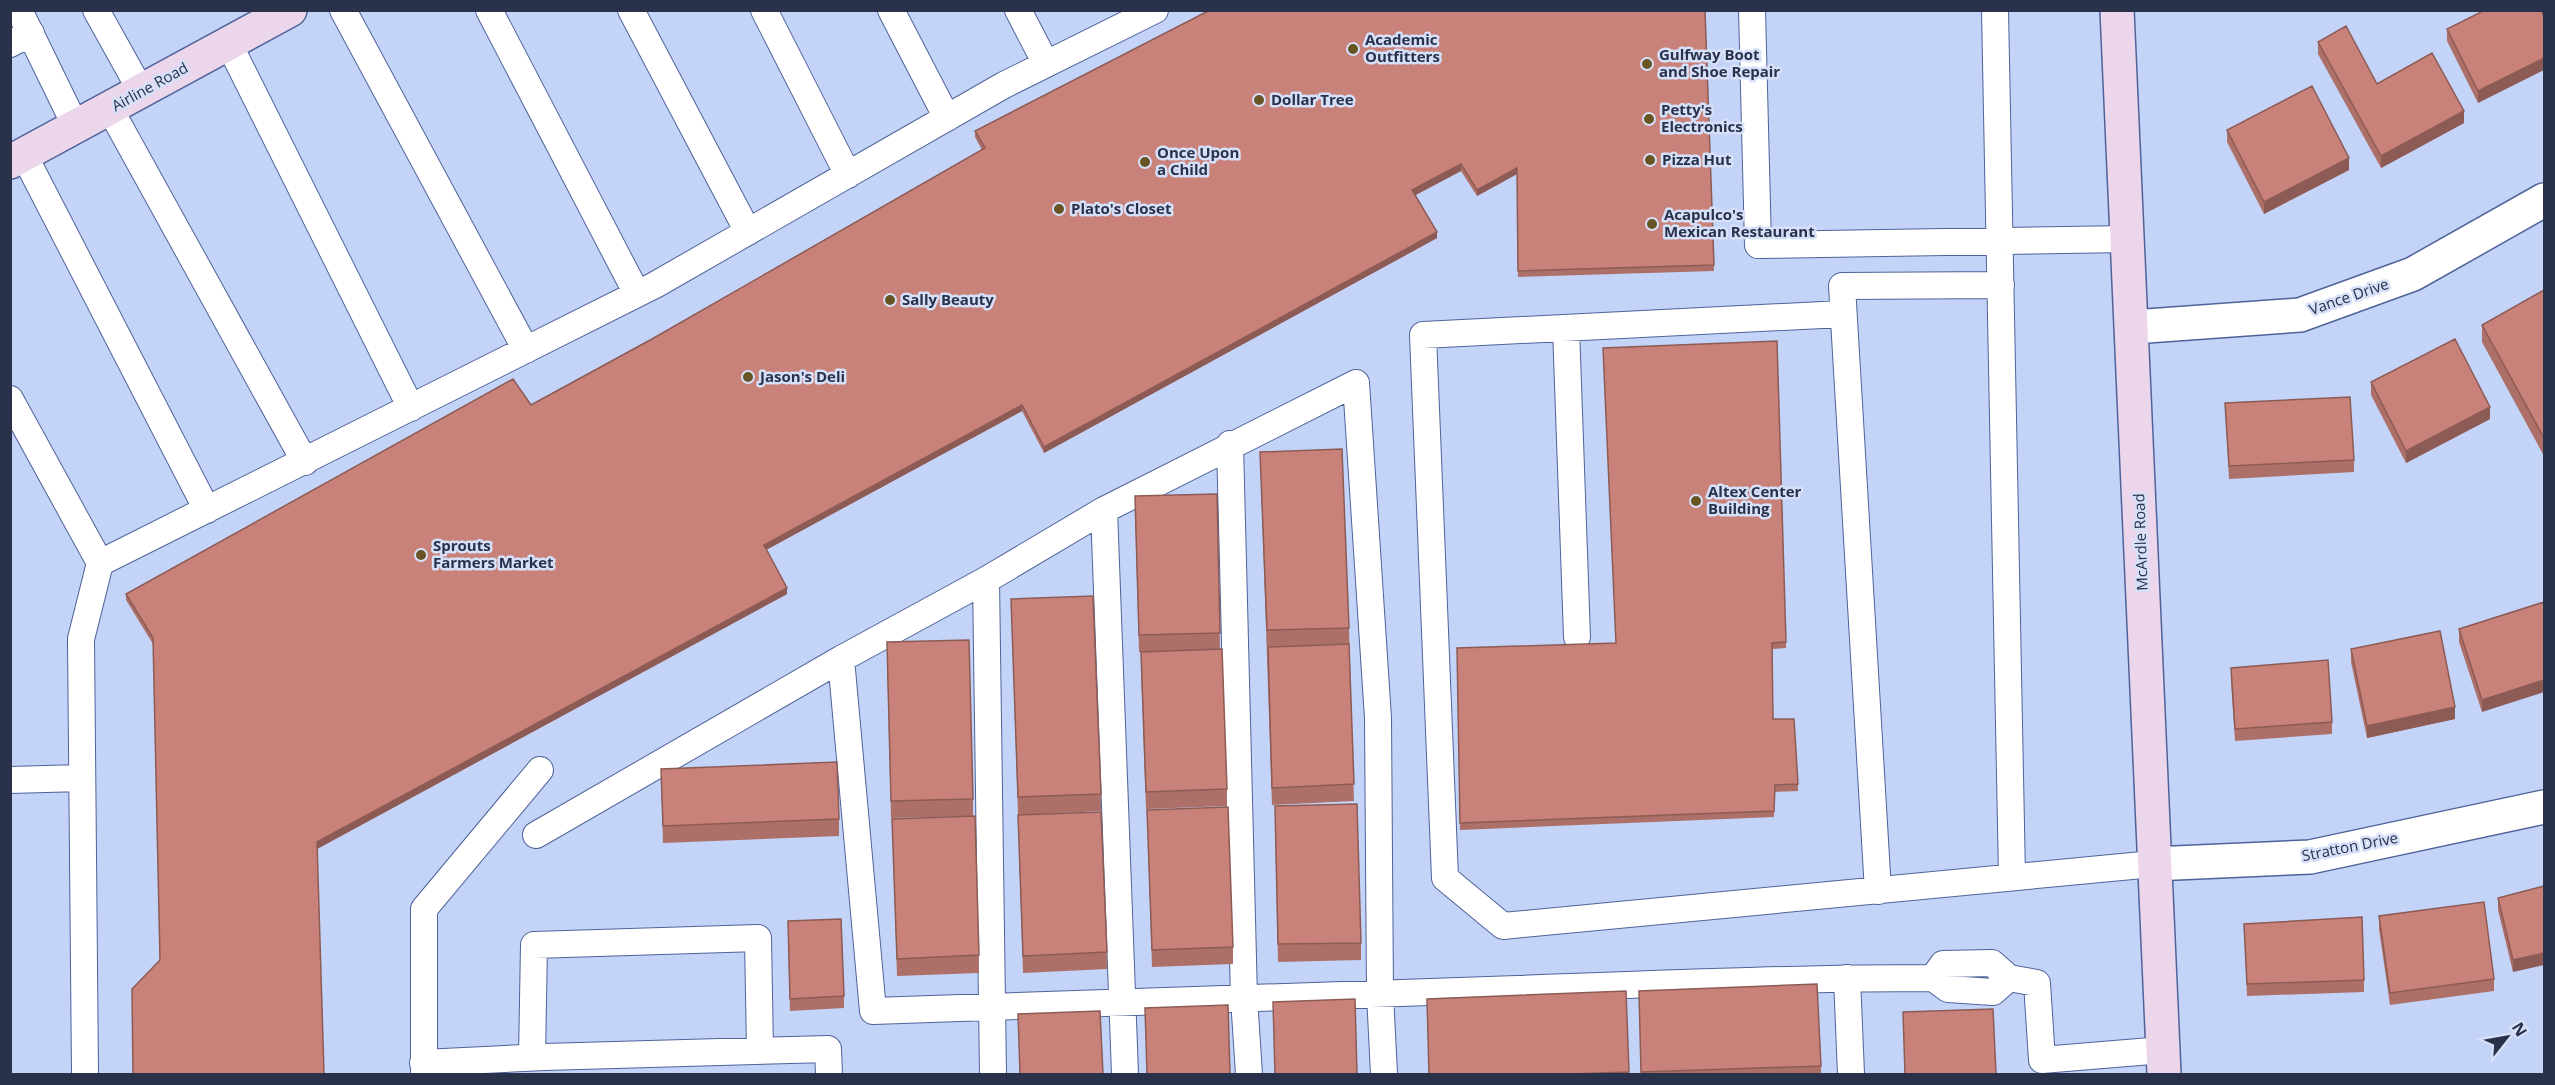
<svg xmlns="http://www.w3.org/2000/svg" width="2555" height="1085" viewBox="0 0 2555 1085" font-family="'Open Sans',sans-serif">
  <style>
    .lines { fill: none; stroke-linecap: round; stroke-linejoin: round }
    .service-casing { stroke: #4f6399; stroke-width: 28 }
    .minor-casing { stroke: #4f6399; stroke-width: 36 }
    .secondary-casing { stroke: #4f6399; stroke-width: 36 }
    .service { stroke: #fff; stroke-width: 26 }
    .minor { stroke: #fff; stroke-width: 33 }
    .secondary { stroke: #ecd6eb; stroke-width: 33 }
    .wall { fill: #ad7068 }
    .shaded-wall { fill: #8d5b55 }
    .building { fill: #c98279; stroke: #8d5b55; stroke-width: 1.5 }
    .poi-dot { fill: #675422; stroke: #d6e0f9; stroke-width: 2 }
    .labels { text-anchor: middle; stroke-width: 5; stroke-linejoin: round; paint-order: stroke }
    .poi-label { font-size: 15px; font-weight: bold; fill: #29324a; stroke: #d6e0f9; text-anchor: start }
    .street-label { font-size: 15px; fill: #29324a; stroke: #d6e0f9 }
  </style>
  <rect width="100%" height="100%" fill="#c4d3f8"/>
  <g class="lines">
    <defs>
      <path id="service" d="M19,10L76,127
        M96,10L141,91
        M343,10L526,350
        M489,10L637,294
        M631,10L748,232
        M764,10L848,175
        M891,10L947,118
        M1018,10L1046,64
        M1752,10L1758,245L2129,239
        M1995,10L2012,877
        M10,44L31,33
        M229,44L411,408
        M110,109L305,462
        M24,155L207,510
        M1842,314L1423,335L1445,878L1503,926L2153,864
        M1566,328L1577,637
        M10,399L100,563
        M1230,444L1244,998L1249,1074
        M1104,510L1125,1074
        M986,580L993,1074
        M10,780L82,778
        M536,835L841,659
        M1878,891L1842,286L2001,285
        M1847,978L1851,1074
        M2009,978L1993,992L1948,989L1933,978L1943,964L1992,963L2009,978L2037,983L2042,1060L2163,1050
        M532,1057L534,945L758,938L760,1051
        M423,1063L544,1057L828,1049L829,1074
        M85,1074L81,639L100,563L655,285L1004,85L1155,10
        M424,1074V909L540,770
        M1384,1074L1380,994L1378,718L1356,383L1104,510L986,580L841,659L873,1011C1088,1004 1302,996 1517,989C1656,984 1794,978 1933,978"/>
      <path id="minor" d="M2133,327L2300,315L2413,274L2544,200
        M2153,864L2310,857L2544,807"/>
      <path id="secondary" d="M2117,10C2135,365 2145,720 2164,1074
        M10,162L290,10"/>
    </defs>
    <use href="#service" class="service-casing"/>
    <use href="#minor" class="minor-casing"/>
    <use href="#secondary" class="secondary-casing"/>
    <use href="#service" class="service"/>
    <use href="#minor" class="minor"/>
    <use href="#secondary" class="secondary"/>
  </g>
  <path class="wall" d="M1705,10L1714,271L1518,277L1517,174L1477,196L1461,171L1415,195L1437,238L1044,453L1022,411L766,550L787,594L317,849L160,960L153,644L126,600V594L531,405L652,339L982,150L975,137V131Z
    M2485,10L2478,103L2447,41V29Z
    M2318,42L2377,84L2464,123L2381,168L2318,54Z
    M2227,130L2349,170L2264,214L2227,142Z
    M2544,290V456L2482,342V325Z
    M2371,382L2490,419L2406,463L2371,395Z
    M2225,403L2354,460V472L2229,479Z
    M1260,452L1349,628L1354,801L1272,805Z
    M1217,494L1220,649L1227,789V806L1146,809L1141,669V652H1144H1139L1135,514Z
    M1011,599L1101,794V811L1018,815Z
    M2544,602L2482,712L2459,642V629Z
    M1786,642V648L1772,649L1773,719L1798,784V791L1775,792L1774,817L1460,830L1457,648Z
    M2351,649L2455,719L2367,738L2351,662Z
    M887,659L973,799V816L891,818Z
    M2231,668L2332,722V734L2235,741L2231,680Z
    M661,769L839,819V836L663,843Z
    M1147,810L1233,947V964L1152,967Z
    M1018,815L1107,952V969L1023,973Z
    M892,819L979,955V973L897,976Z
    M1275,824L1361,943V960L1278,962Z
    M2544,886L2513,972L2498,910V898Z
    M2379,916L2494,979V991L2390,1005L2379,929Z
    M2244,924L2364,980V992L2247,996Z
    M788,933L844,996V1008L790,1011Z
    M1626,991L1629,1074H1429L1427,999Z
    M1639,991L1821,1066V1074H1641Z"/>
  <path class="shaded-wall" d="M2544,58V70L2478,103V91Z
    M2464,111V123L2381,168V156Z
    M2349,158V170L2264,214V202Z
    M1461,164V171L1412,197V190Z
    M1517,168V174L1477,196V190Z
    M1437,232V238L1044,453V447Z
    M1022,405V411L764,551V545Z
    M2490,407V419L2406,463V451Z
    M787,588V594L317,849V842Z
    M2544,680V692L2482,712V700Z
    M2455,707V719L2367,738V726Z
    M2544,953V965L2513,972V960Z"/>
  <path class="building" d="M1210,10H1705L1714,265L1518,271L1517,168L1477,190L1461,164L1412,190L1437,232L1044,447L1022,405L764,545L787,588L317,842L324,1074H133L132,989L160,960L153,638L126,594L513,379L531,405L652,339L985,148L975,131Z
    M2485,10H2541L2544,17V58L2478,91L2447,29Z
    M2346,26L2377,84L2432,53L2464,111L2381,156L2318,42Z
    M2312,86L2349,158L2264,202L2227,130Z
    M2544,290V438L2482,325Z
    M2455,339L2490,407L2406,451L2371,382Z
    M1777,341L1786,642L1772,643L1773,719H1794L1798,784L1775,785L1774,811L1460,823L1457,648L1616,643L1603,348Z
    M2350,397L2354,460L2229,466L2225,403Z
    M1342,449L1349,628L1267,630L1260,452Z
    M1217,494L1220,633L1139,635L1135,496Z
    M1093,596L1101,794L1018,797L1011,599Z
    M2544,602V680L2482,700L2459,629Z
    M2440,631L2455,707L2367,726L2351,649Z
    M969,640L973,799L891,801L887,642Z
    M1349,644L1354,784L1272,788L1268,647Z
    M1222,649L1227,789L1146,792L1141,652Z
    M2328,660L2332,722L2235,729L2231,668Z
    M837,762L839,819L663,826L661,769Z
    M1357,804L1361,943L1278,944L1275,806Z
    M1228,807L1233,947L1152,950L1147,810Z
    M1101,812L1107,952L1023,956L1018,815Z
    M975,816L979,955L897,959L892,819Z
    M2544,886V953L2513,960L2498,898Z
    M2484,902L2494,979L2390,993L2379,916Z
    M2362,917L2364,980L2247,984L2244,924Z
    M841,919L844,996L790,999L788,921Z
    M1817,984L1821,1066L1641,1072L1639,991Z
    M1626,991L1629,1072L1572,1074H1429L1427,999Z
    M1355,999L1357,1074H1275L1273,1002Z
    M1228,1005L1230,1074H1147L1145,1008Z
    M1993,1009L1996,1074H1905L1903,1012Z
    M1100,1011L1103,1074H1020L1018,1014Z"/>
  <g class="poi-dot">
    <circle cx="1353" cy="49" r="6"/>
    <circle cx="1647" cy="64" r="6"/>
    <circle cx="1259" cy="100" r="6"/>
    <circle cx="1649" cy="119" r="6"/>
    <circle cx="1650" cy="160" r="6"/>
    <circle cx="1145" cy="162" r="6"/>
    <circle cx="1059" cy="209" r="6"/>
    <circle cx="1652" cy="224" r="6"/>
    <circle cx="890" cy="300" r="6"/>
    <circle cx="748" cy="377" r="6"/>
    <circle cx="1696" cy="501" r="6"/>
    <circle cx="421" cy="555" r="6"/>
  </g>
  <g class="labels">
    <g class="poi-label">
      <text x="1365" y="45">Academic<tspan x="1365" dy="17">Outfitters</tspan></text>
      <text x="1659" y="60">Gulfway Boot<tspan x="1659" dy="17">and Shoe Repair</tspan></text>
      <text x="1271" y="105">Dollar Tree</text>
      <text x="1661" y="115">Petty's<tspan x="1661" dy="17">Electronics</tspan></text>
      <text x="1157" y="158">Once Upon<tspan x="1157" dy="17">a Child</tspan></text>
      <text x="1662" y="165">Pizza Hut</text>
      <text x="1071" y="214">Plato's Closet</text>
      <text x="1664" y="220">Acapulco's<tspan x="1664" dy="17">Mexican Restaurant</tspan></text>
      <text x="902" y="305">Sally Beauty</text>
      <text x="760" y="382">Jason's Deli</text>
      <text x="1708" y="497">Altex Center<tspan x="1708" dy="17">Building</tspan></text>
      <text x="433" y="551">Sprouts<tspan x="433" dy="17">Farmers Market</tspan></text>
    </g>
    <g class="street-label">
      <text transform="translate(150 87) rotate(-29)" y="5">Airline Road</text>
      <text transform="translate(2349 297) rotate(-19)" y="5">Vance Drive</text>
      <text transform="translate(2141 542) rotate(-92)" y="5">McArdle Road</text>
      <text transform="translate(2350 847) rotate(-11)" y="5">Stratton Drive</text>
    </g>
  </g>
  <rect width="2555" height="1085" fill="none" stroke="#29324a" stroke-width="24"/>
  <g transform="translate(2507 1037) rotate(59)" stroke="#d6e0f9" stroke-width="4.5" paint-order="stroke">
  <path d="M0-4.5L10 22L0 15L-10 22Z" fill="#29324a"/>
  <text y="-9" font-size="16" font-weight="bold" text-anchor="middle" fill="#29324a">N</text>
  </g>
</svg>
